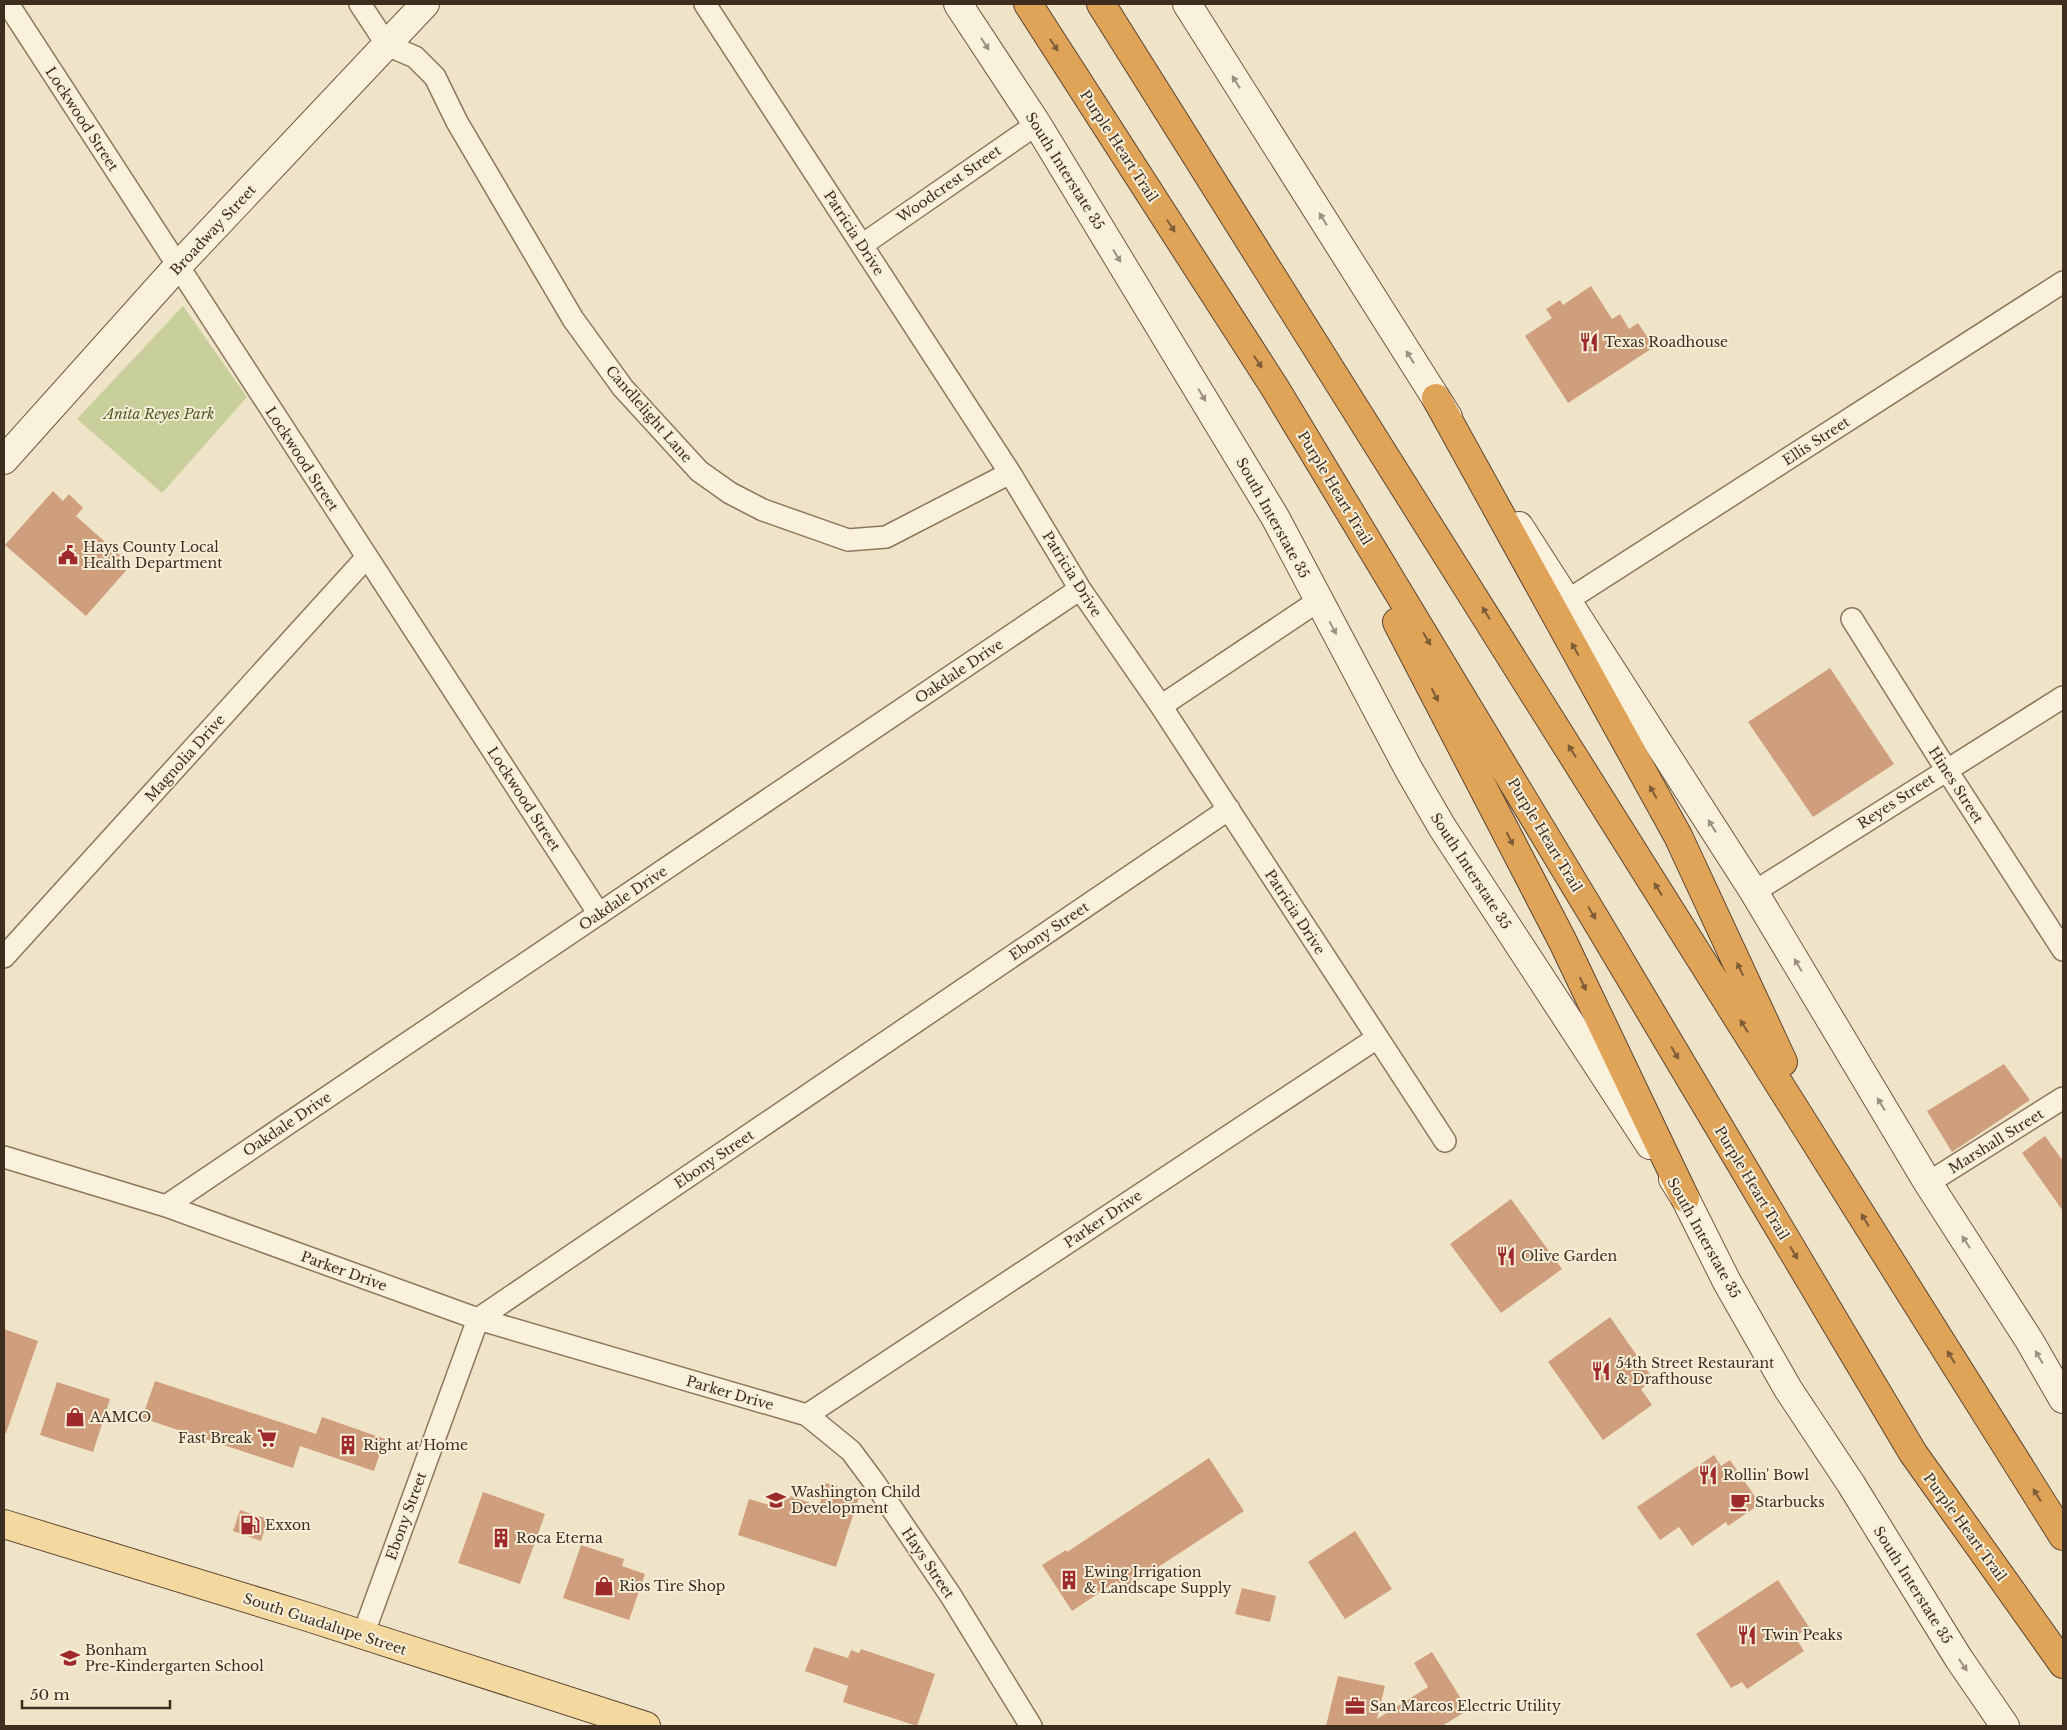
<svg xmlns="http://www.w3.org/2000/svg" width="2067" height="1730" viewBox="0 0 2067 1730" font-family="'Libre Baskerville',serif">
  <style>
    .green { fill: #c9cf9b }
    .building { fill: #cf9f7d }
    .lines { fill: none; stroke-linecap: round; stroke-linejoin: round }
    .street-casing { stroke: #8d765c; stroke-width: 24 }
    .secondary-casing { stroke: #6f573f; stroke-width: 30 }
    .primary-casing { stroke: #5b4430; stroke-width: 30 }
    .highway-casing { stroke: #5b4430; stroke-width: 30 }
    .street { stroke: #faf1dc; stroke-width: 21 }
    .secondary { stroke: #faf1dc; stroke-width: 28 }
    .primary { stroke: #f3d9a0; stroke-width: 28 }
    .highway { stroke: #e0a458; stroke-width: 28 }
    .oneway { fill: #9c907e }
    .oneway2 { fill: #7e5d36 }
    .labels { text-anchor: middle; stroke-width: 4; stroke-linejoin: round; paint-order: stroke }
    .street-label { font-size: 14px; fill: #3d2e20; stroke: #f7eed8 }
    .poi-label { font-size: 14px; fill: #3d2e20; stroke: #f7eed8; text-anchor: start }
    .park-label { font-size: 14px; font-style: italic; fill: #4d5a26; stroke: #f7eed8 }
  </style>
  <rect width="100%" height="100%" fill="#f0e4c8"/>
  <path class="green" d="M183,306L247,397L162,493L77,419Z"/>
  <path class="building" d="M1591,286L1612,319L1620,314L1629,329L1638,323L1654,347L1568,403L1525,336L1552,318L1546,309L1560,300L1563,305Z
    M53,491L63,501L69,494L83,508L76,516L131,565L86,616L5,545Z
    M1830,668L1894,764L1813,817L1748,722Z
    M2004,1064L2030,1100L1952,1152L1927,1111Z
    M2045,1136L2063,1161V1211L2022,1153Z
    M1511,1199L1562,1269L1501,1313L1450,1244Z
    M1610,1317L1654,1380L1641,1389L1652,1405L1603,1440L1548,1362Z
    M4,1329L38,1341L6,1433H4Z
    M155,1381L316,1434L322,1417L385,1439L374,1471L300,1446L293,1468L142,1418Z
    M57,1382L110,1399L93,1452L40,1435Z
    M1714,1455L1721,1466L1730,1460L1760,1504L1728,1526L1726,1522L1692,1546L1679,1527L1660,1540L1637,1507Z
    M1209,1458L1244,1511L1123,1590L1117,1581L1072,1611L1042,1565L1066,1550L1067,1552Z
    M826,1483L860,1494L836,1567L738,1535L749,1499L773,1506L778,1492L819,1506Z
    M483,1492L545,1514L520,1584L458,1563Z
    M240,1510L268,1519L261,1541L233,1531Z
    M1355,1531L1392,1589L1345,1619L1308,1562Z
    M581,1545L624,1559L622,1566L645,1574L629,1620L563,1598Z
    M1778,1580L1809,1627L1795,1637L1804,1651L1747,1689L1742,1682L1731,1688L1696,1634Z
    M1242,1588L1276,1596L1270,1622L1235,1614Z
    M814,1647L848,1658L851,1650L859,1653L861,1649L935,1674L917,1726L843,1702L848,1686L805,1671Z
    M1432,1652L1468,1710L1442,1726H1326L1338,1676L1385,1686L1377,1719L1428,1687L1414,1663Z"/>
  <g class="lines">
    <defs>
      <path id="street" d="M8,4L599,914
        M360,4L387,45L415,57L435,77L457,122L573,319L623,388L699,471L730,493L763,510L848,540L886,537L1010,473
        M705,4L1010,473L1080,589L1161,706L1445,1141
        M862,245L1037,124
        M1568,600L2063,282
        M1852,619L1946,769L2063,950
        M1161,706L1318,601
        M1754,892L2063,697
        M4,957L366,558
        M4,1157L166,1206L478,1319L807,1415L851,1451L874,1482L951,1596L1031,1726
        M1928,1183L2063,1098
        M166,1206L1080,589
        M807,1415L1377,1038
        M363,1635L478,1319L1229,809"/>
      <path id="secondary" d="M958,4L1037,124L1275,517L1409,770L1442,827L1650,1145
        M1187,4L1448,417
        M4,460L177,267L425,4
        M1519,526L1754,892L1928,1183L2029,1340L2063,1399
        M1673,1179L1685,1198L1727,1282L1788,1389L1851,1484L1959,1659L2005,1726"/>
      <path id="primary" d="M4,1524L311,1618L646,1726"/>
      <path id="highway" d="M1028,4L1275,388L1596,920L1913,1453L2063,1664
        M1101,4L2063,1536
        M1436,398L1678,836L1783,1062
        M1397,622L1563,942L1685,1198"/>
    </defs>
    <use href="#street" class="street-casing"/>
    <use href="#secondary" class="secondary-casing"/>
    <use href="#primary" class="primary-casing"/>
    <use href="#highway" class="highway-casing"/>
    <use href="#street" class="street"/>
    <use href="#secondary" class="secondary"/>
    <use href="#primary" class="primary"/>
    <use href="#highway" class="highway"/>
  </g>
  <defs><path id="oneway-solid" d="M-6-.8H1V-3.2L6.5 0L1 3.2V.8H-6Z" transform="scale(1.25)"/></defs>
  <g class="oneway">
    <use href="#oneway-solid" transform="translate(985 44) rotate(57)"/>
    <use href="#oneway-solid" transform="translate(1236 82) rotate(-122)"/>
    <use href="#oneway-solid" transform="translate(1323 219) rotate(-122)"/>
    <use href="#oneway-solid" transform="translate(1117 256) rotate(59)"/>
    <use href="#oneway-solid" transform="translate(1410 357) rotate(-122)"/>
    <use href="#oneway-solid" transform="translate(1202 395) rotate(59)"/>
    <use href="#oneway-solid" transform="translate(1333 628) rotate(62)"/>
    <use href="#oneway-solid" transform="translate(1712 826) rotate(-122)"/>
    <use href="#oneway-solid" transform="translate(1798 965) rotate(-121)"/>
    <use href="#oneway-solid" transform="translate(1881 1104) rotate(-121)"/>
    <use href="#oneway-solid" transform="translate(1966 1242) rotate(-123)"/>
    <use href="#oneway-solid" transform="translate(2039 1357) rotate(-120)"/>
    <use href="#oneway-solid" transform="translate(1963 1665) rotate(56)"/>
  </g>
  <g class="oneway2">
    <use href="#oneway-solid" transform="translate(1054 45) rotate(57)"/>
    <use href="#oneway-solid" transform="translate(1171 226) rotate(57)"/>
    <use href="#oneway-solid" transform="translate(1258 362) rotate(57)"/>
    <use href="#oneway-solid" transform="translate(1486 613) rotate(-122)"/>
    <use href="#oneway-solid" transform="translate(1427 639) rotate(59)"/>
    <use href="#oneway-solid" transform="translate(1575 649) rotate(-119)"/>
    <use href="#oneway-solid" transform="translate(1435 695) rotate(63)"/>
    <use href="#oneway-solid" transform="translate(1572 751) rotate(-122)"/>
    <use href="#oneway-solid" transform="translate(1653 792) rotate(-119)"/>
    <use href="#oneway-solid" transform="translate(1510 839) rotate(63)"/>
    <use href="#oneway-solid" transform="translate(1658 889) rotate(-122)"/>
    <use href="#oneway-solid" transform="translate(1592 913) rotate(59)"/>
    <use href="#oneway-solid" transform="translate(1740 969) rotate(-115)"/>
    <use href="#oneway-solid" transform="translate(1583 984) rotate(65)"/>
    <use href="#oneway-solid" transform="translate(1744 1026) rotate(-122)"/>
    <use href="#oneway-solid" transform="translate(1675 1053) rotate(59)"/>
    <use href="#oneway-solid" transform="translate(1865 1220) rotate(-122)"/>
    <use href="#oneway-solid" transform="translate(1794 1253) rotate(59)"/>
    <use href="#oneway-solid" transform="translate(1951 1357) rotate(-122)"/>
    <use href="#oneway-solid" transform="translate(2037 1495) rotate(-122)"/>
  </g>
  <defs>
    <symbol id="restaurant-bare" viewBox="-9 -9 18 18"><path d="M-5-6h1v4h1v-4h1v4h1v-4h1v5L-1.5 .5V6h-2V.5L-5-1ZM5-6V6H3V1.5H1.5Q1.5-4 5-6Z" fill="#9e2a2b" stroke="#f7eed8" stroke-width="2.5" paint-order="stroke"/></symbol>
    <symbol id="civic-bare" viewBox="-9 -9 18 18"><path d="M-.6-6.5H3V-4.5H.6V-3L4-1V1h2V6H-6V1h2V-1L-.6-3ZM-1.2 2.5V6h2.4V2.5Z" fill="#9e2a2b" stroke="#f7eed8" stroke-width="2.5" paint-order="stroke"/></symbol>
    <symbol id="shop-bare" viewBox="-9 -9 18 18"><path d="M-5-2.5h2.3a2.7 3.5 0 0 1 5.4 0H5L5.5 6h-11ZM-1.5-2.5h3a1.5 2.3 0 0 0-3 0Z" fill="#9e2a2b" stroke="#f7eed8" stroke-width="2.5" paint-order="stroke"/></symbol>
    <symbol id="supermarket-bare" viewBox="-9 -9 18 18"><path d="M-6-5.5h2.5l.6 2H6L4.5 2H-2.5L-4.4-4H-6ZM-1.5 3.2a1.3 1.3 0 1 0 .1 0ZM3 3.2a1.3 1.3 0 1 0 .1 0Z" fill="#9e2a2b" stroke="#f7eed8" stroke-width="2.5" paint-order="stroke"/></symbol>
    <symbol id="building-bare" viewBox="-9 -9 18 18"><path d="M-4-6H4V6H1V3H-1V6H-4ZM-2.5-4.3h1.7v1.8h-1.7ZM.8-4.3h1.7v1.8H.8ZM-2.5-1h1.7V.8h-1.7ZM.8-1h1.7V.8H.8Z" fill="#9e2a2b" stroke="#f7eed8" stroke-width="2.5" paint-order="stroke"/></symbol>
    <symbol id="school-bare" viewBox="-9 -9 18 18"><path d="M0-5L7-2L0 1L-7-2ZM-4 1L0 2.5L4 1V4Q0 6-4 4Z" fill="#9e2a2b" stroke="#f7eed8" stroke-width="2.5" paint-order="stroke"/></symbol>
    <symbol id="cafe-bare" viewBox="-9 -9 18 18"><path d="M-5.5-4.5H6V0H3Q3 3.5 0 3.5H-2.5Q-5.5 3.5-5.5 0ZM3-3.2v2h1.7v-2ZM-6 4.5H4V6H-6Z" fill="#9e2a2b" stroke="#f7eed8" stroke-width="2.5" paint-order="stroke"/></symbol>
    <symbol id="fuel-bare" viewBox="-9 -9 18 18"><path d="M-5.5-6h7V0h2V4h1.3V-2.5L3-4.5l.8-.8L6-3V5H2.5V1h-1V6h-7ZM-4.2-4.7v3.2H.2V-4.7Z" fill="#9e2a2b" stroke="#f7eed8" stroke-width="2.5" paint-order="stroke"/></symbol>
    <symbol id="office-bare" viewBox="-9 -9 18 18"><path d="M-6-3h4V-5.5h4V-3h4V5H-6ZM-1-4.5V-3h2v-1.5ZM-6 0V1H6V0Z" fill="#9e2a2b" stroke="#f7eed8" stroke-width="2.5" paint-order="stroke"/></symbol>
  </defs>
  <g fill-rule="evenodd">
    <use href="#restaurant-bare" x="1575" y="328" width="28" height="28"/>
    <use href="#civic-bare" x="54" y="541" width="28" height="28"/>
    <use href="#restaurant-bare" x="1492" y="1242" width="28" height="28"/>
    <use href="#restaurant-bare" x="1587" y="1357" width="28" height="28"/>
    <use href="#shop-bare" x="61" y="1403" width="28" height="28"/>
    <use href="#supermarket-bare" x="253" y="1424" width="28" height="28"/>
    <use href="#building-bare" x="334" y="1431" width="28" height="28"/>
    <use href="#restaurant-bare" x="1694" y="1461" width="28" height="28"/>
    <use href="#school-bare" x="762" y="1486" width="28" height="28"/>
    <use href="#cafe-bare" x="1726" y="1488" width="28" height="28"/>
    <use href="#fuel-bare" x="236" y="1511" width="28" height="28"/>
    <use href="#building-bare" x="487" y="1524" width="28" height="28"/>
    <use href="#building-bare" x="1055" y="1566" width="28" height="28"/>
    <use href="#shop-bare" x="590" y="1572" width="28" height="28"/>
    <use href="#restaurant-bare" x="1733" y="1621" width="28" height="28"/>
    <use href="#school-bare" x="56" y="1644" width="28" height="28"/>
    <use href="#office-bare" x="1341" y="1692" width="28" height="28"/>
  </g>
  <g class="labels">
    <g class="street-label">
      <text transform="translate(82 119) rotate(57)" y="5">Lockwood Street</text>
      <text transform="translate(1119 146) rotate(57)" y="5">Purple Heart Trail</text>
      <text transform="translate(1065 171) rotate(58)" y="5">South Interstate 35</text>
      <text transform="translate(949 184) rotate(-35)" y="5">Woodcrest Street</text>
      <text transform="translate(213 230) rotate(-47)" y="5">Broadway Street</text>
      <text transform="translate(854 233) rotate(57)" y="5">Patricia Drive</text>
      <text transform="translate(649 414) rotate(49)" y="5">Candlelight Lane</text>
      <text transform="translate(1816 441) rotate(-33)" y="5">Ellis Street</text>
      <text transform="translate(302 459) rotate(57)" y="5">Lockwood Street</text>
      <text transform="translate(1335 488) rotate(59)" y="5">Purple Heart Trail</text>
      <text transform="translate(1273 518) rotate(61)" y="5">South Interstate 35</text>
      <text transform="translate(1072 574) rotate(58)" y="5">Patricia Drive</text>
      <text transform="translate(959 671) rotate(-34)" y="5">Oakdale Drive</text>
      <text transform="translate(185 758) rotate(-48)" y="5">Magnolia Drive</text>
      <text transform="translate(1956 785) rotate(57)" y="5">Hines Street</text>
      <text transform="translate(524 799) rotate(57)" y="5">Lockwood Street</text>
      <text transform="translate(1896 801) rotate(-33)" y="5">Reyes Street</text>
      <text transform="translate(1545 835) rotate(59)" y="5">Purple Heart Trail</text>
      <text transform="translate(1471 871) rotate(57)" y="5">South Interstate 35</text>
      <text transform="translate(623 898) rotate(-34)" y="5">Oakdale Drive</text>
      <text transform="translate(1295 912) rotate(57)" y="5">Patricia Drive</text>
      <text transform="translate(1049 931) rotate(-34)" y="5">Ebony Street</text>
      <text transform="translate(287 1124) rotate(-34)" y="5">Oakdale Drive</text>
      <text transform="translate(1996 1141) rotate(-32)" y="5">Marshall Street</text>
      <text transform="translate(714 1159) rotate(-34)" y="5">Ebony Street</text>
      <text transform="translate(1752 1183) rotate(59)" y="5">Purple Heart Trail</text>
      <text transform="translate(1103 1219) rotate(-34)" y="5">Parker Drive</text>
      <text transform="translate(1704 1238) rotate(61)" y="5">South Interstate 35</text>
      <text transform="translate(344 1271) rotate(20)" y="5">Parker Drive</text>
      <text transform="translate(730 1393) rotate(16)" y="5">Parker Drive</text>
      <text transform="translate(406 1516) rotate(-70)" y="5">Ebony Street</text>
      <text transform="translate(1965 1527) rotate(54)" y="5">Purple Heart Trail</text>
      <text transform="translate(928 1563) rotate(56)" y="5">Hays Street</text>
      <text transform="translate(1913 1585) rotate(58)" y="5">South Interstate 35</text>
      <text transform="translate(325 1624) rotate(18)" y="5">South Guadalupe Street</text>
    </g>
    <g class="poi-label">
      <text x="1604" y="347">Texas Roadhouse</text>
      <text x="83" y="552">Hays County Local<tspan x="83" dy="16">Health Department</tspan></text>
      <text x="1521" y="1261">Olive Garden</text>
      <text x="1616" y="1368">54th Street Restaurant<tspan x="1616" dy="16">&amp; Drafthouse</tspan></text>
      <text x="90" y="1422">AAMCO</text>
      <text x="252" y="1443" text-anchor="end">Fast Break</text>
      <text x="363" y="1450">Right at Home</text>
      <text x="1723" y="1480">Rollin' Bowl</text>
      <text x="791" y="1497">Washington Child<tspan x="791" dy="16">Development</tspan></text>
      <text x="1755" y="1507">Starbucks</text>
      <text x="265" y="1530">Exxon</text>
      <text x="516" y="1543">Roca Eterna</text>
      <text x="1084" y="1577">Ewing Irrigation<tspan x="1084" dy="16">&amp; Landscape Supply</tspan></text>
      <text x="619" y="1591">Rios Tire Shop</text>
      <text x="1762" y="1640">Twin Peaks</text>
      <text x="85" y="1655">Bonham<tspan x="85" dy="16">Pre-Kindergarten School</tspan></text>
      <text x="1370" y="1711">San Marcos Electric Utility</text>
    </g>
    <g class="park-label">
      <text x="159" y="419">Anita Reyes Park</text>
    </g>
  </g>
  <rect width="2067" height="1730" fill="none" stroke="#3d2e20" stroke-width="10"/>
  <path d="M22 1700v8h148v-8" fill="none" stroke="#3d2e20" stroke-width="2.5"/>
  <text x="30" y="1700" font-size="15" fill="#3d2e20" stroke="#f7eed8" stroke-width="4" paint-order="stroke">50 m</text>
</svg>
